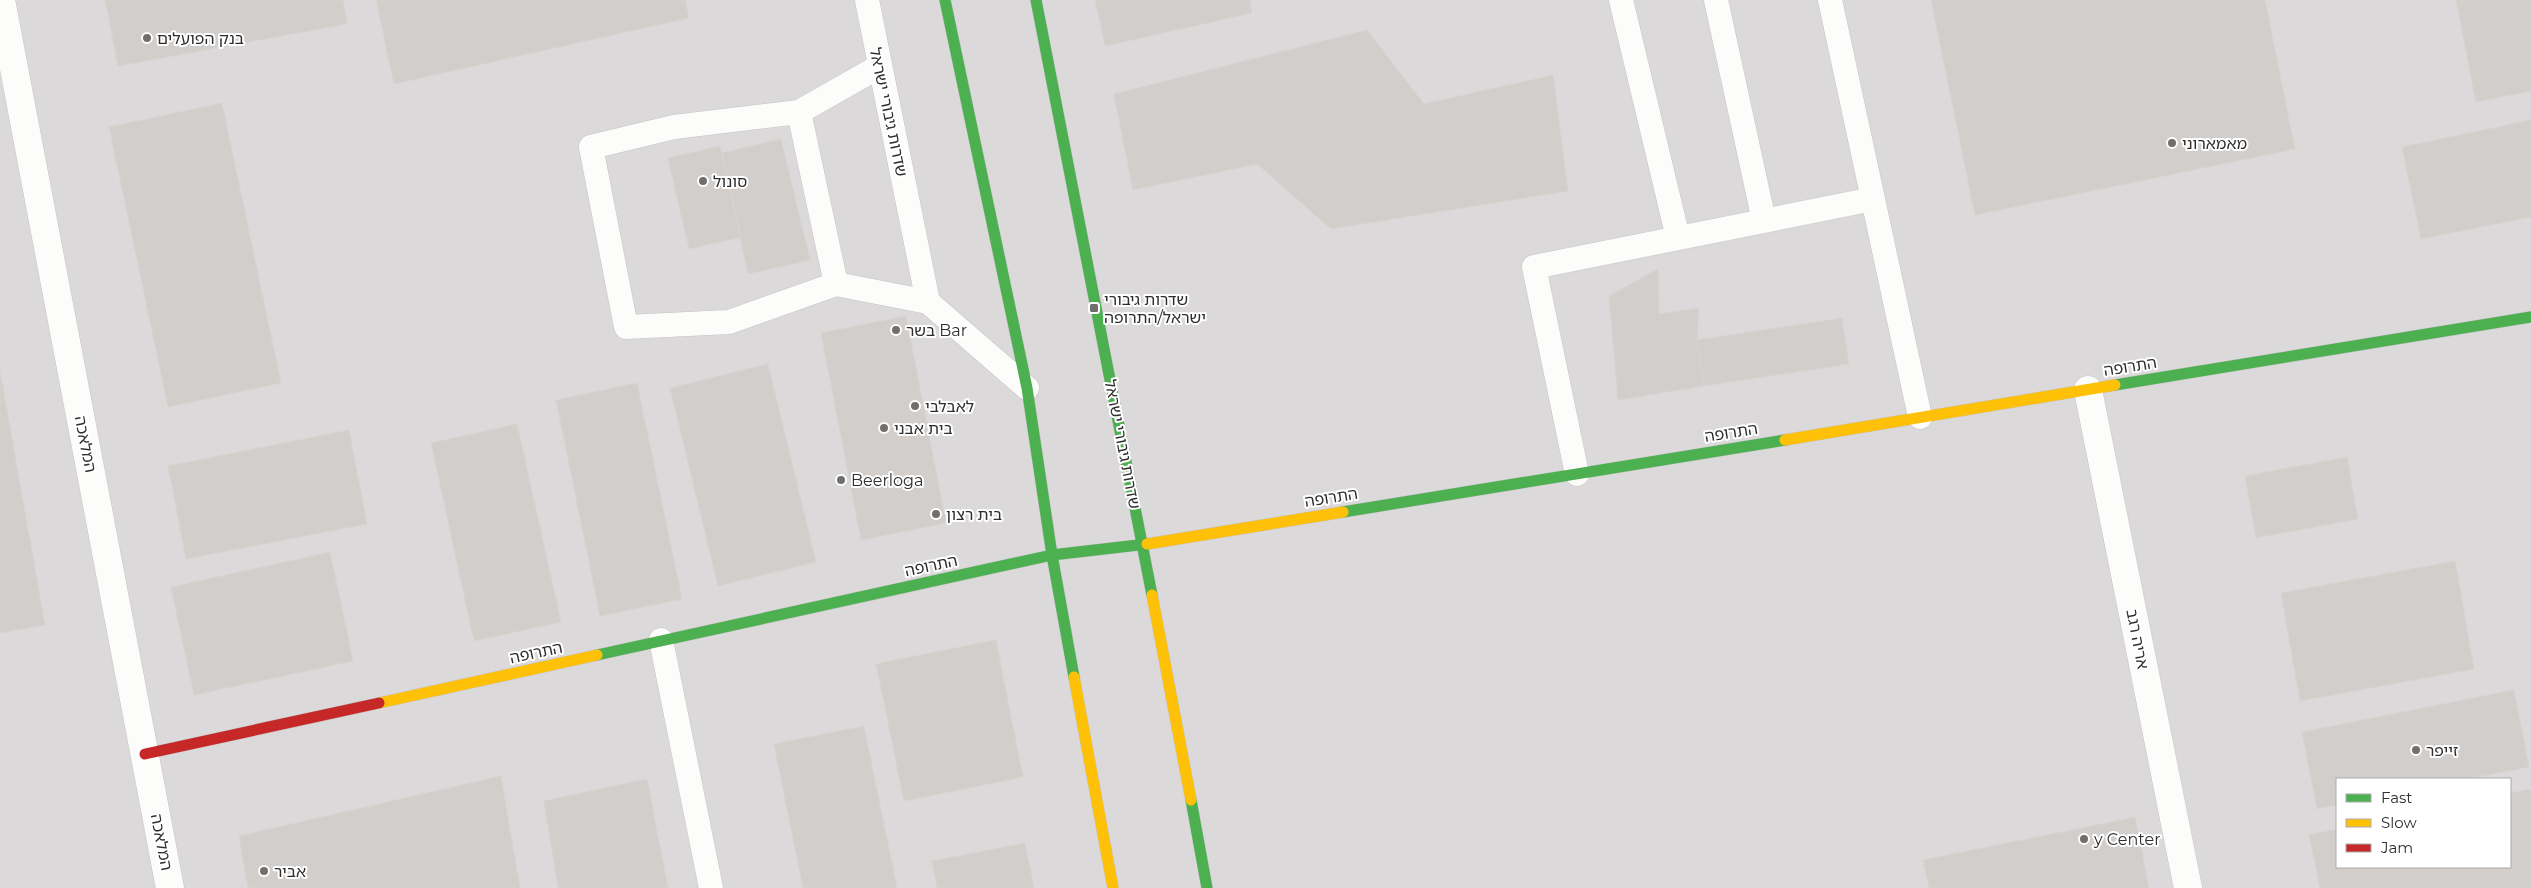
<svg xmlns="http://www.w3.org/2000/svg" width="2531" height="888" viewBox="0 0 2531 888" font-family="Montserrat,'Noto Sans Hebrew',sans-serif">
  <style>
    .industrial { fill: #dcd9db; fill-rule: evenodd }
    .building { fill: #d1cecb; stroke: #d7d4d0 }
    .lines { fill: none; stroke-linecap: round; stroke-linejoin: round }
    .lane-casing { stroke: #c5c4c5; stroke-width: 25 }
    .street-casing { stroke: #c5c4c5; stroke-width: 29 }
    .fast-casing { stroke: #c5c4c5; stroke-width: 12 }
    .slow-casing { stroke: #c5c4c5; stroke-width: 12 }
    .jam-casing { stroke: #c5c4c5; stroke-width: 12 }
    .lane { stroke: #fcfcfb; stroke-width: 24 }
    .street { stroke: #fcfcfb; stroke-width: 28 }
    .fast { stroke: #4caf50; stroke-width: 11 }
    .slow { stroke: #ffc107; stroke-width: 11 }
    .jam { stroke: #c62828; stroke-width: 11 }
    .poi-dot { fill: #706f6e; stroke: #fff; stroke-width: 2 }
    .labels { text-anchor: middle; stroke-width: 4; stroke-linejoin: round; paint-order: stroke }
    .poi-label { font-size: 16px; fill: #2e2e2e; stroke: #fff; text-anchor: start }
    .street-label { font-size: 16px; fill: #2e2e2e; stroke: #fff }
  </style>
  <rect width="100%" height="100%" fill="#ece8e4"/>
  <path class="industrial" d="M0,0H2531V888H0ZM2337,779H2510V867H2337Z"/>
  <path class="building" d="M105,0H343L347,24L118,66Z
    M376,0H685L689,18L394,84Z
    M1095,0H1250L1252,13L1105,46Z
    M1931,0H2265L2295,149L1975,215Z
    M2456,0H2531V91L2476,102Z
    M1367,30L1424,104L1553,75L1568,191L1331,229L1257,164L1133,190L1114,94Z
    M222,103L281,383L168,407L109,127Z
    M2531,120V217L2421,239L2402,147Z
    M781,139L810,260L748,274L722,153Z
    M720,146L741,237L689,249L668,158Z
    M1658,269L1659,314L1699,308L1697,340L1704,386L1618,400L1609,296Z
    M906,316L946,523L861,540L821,333Z
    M1842,318L1849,364L1704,386L1697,340Z
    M768,364L816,562L718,586L670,388Z
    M0,371L45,625L0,633Z
    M637,383L682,599L600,616L556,400Z
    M517,424L561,622L474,641L431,443Z
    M349,430L367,524L186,559L168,466Z
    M2347,457L2358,519L2256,538L2245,476Z
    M330,552L353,661L194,695L171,587Z
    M2455,561L2474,669L2300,701L2281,593Z
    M996,640L1023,777L904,801L876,664Z
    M2514,690L2529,767L2467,779H2337V805L2317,809L2302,732Z
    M864,726L897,888H803L774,744Z
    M501,776L520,888H248L239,836Z
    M647,779L668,888H558L544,801Z
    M2531,789V888H2320L2309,835L2337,829V867H2510V793Z
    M2135,817L2149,888H1929L1923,860Z
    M1025,843L1034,888H937L932,861Z"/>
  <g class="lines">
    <defs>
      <path id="lane" d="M867,0L928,302L1027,388
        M1621,0L1678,238
        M1716,0L1764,221
        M1830,0L1920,417
        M880,66L799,112L836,284L928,302
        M799,112L674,127L591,147L626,327L729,322L836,284
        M1577,474L1534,267L1873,199
        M661,640L711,888"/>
      <path id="street" d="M1,0L170,888
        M2088,390L2188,888"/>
      <path id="fast" d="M945,0L1027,388L1052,555L1074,677
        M1036,0L1152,595
        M2115,385L2531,317
        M1343,512L1785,440
        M597,655L1052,555L1147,544
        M1191,800L1207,888"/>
      <path id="slow" d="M1785,440L2115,385
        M1147,544L1343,512
        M1152,595L1191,800
        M1074,677L1113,888
        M379,703L597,655"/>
      <path id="jam" d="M145,754L379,703"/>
    </defs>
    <use href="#lane" class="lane-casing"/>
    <use href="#street" class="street-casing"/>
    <use href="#fast" class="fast-casing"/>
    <use href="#slow" class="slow-casing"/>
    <use href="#jam" class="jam-casing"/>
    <use href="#lane" class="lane"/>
    <use href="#street" class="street"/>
    <use href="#fast" class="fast"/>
    <use href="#slow" class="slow"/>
    <use href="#jam" class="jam"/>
  </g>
  <g class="poi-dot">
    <circle cx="147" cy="38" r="5"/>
    <circle cx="2172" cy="143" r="5"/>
    <circle cx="703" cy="181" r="5"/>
    <rect x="1089" y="303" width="10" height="10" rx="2.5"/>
    <circle cx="896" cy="330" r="5"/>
    <circle cx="915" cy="406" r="5"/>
    <circle cx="884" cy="428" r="5"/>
    <circle cx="841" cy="480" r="5"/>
    <circle cx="936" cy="514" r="5"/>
    <circle cx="2416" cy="750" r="5"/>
    <circle cx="2084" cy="839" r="5"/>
    <circle cx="264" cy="871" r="5"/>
  </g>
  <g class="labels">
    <g class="poi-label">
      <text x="157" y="44">בנק הפועלים</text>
      <text x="2182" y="149">מאמארוני</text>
      <text x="713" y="187">סונול</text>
      <text x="1104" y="305">שדרות גיבורי<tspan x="1104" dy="18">ישראל/התרופה</tspan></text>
      <text x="906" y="336">בשר Bar</text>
      <text x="925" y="412">לאבלבי</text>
      <text x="894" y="434">בית אבני</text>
      <text x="851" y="486">Beerloga</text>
      <text x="946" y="520">בית רצון</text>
      <text x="2426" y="756">זייפר</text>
      <text x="2094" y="845">y Center</text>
      <text x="274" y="877">אביר</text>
    </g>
    <g class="street-label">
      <text transform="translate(889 112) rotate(78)" y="6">שדרות גיבורי ישראל</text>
      <text transform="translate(2130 366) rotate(-9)" y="6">התרופה</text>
      <text transform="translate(1731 432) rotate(-9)" y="6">התרופה</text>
      <text transform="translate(86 444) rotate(79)" y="6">המלאכה</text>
      <text transform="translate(1123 444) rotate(79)" y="6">שדרות גיבורי ישראל</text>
      <text transform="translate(1331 497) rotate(-9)" y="6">התרופה</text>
      <text transform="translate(931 565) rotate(-12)" y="6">התרופה</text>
      <text transform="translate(2138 639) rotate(79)" y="6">אריה רגב</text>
      <text transform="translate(536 652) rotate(-12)" y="6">התרופה</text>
      <text transform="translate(162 842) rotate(79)" y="6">המלאכה</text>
    </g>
  </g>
  <rect x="2336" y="778" width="175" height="90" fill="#ffffff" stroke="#ababab"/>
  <rect x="2346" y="794" width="25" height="8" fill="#4caf50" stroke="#ababab"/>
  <text x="2381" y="803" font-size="15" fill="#2e2e2e">Fast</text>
  <rect x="2346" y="819" width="25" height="8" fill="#ffc107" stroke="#ababab"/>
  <text x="2381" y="828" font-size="15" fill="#2e2e2e">Slow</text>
  <rect x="2346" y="844" width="25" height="8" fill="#c62828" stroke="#ababab"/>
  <text x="2381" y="853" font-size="15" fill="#2e2e2e">Jam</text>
</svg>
